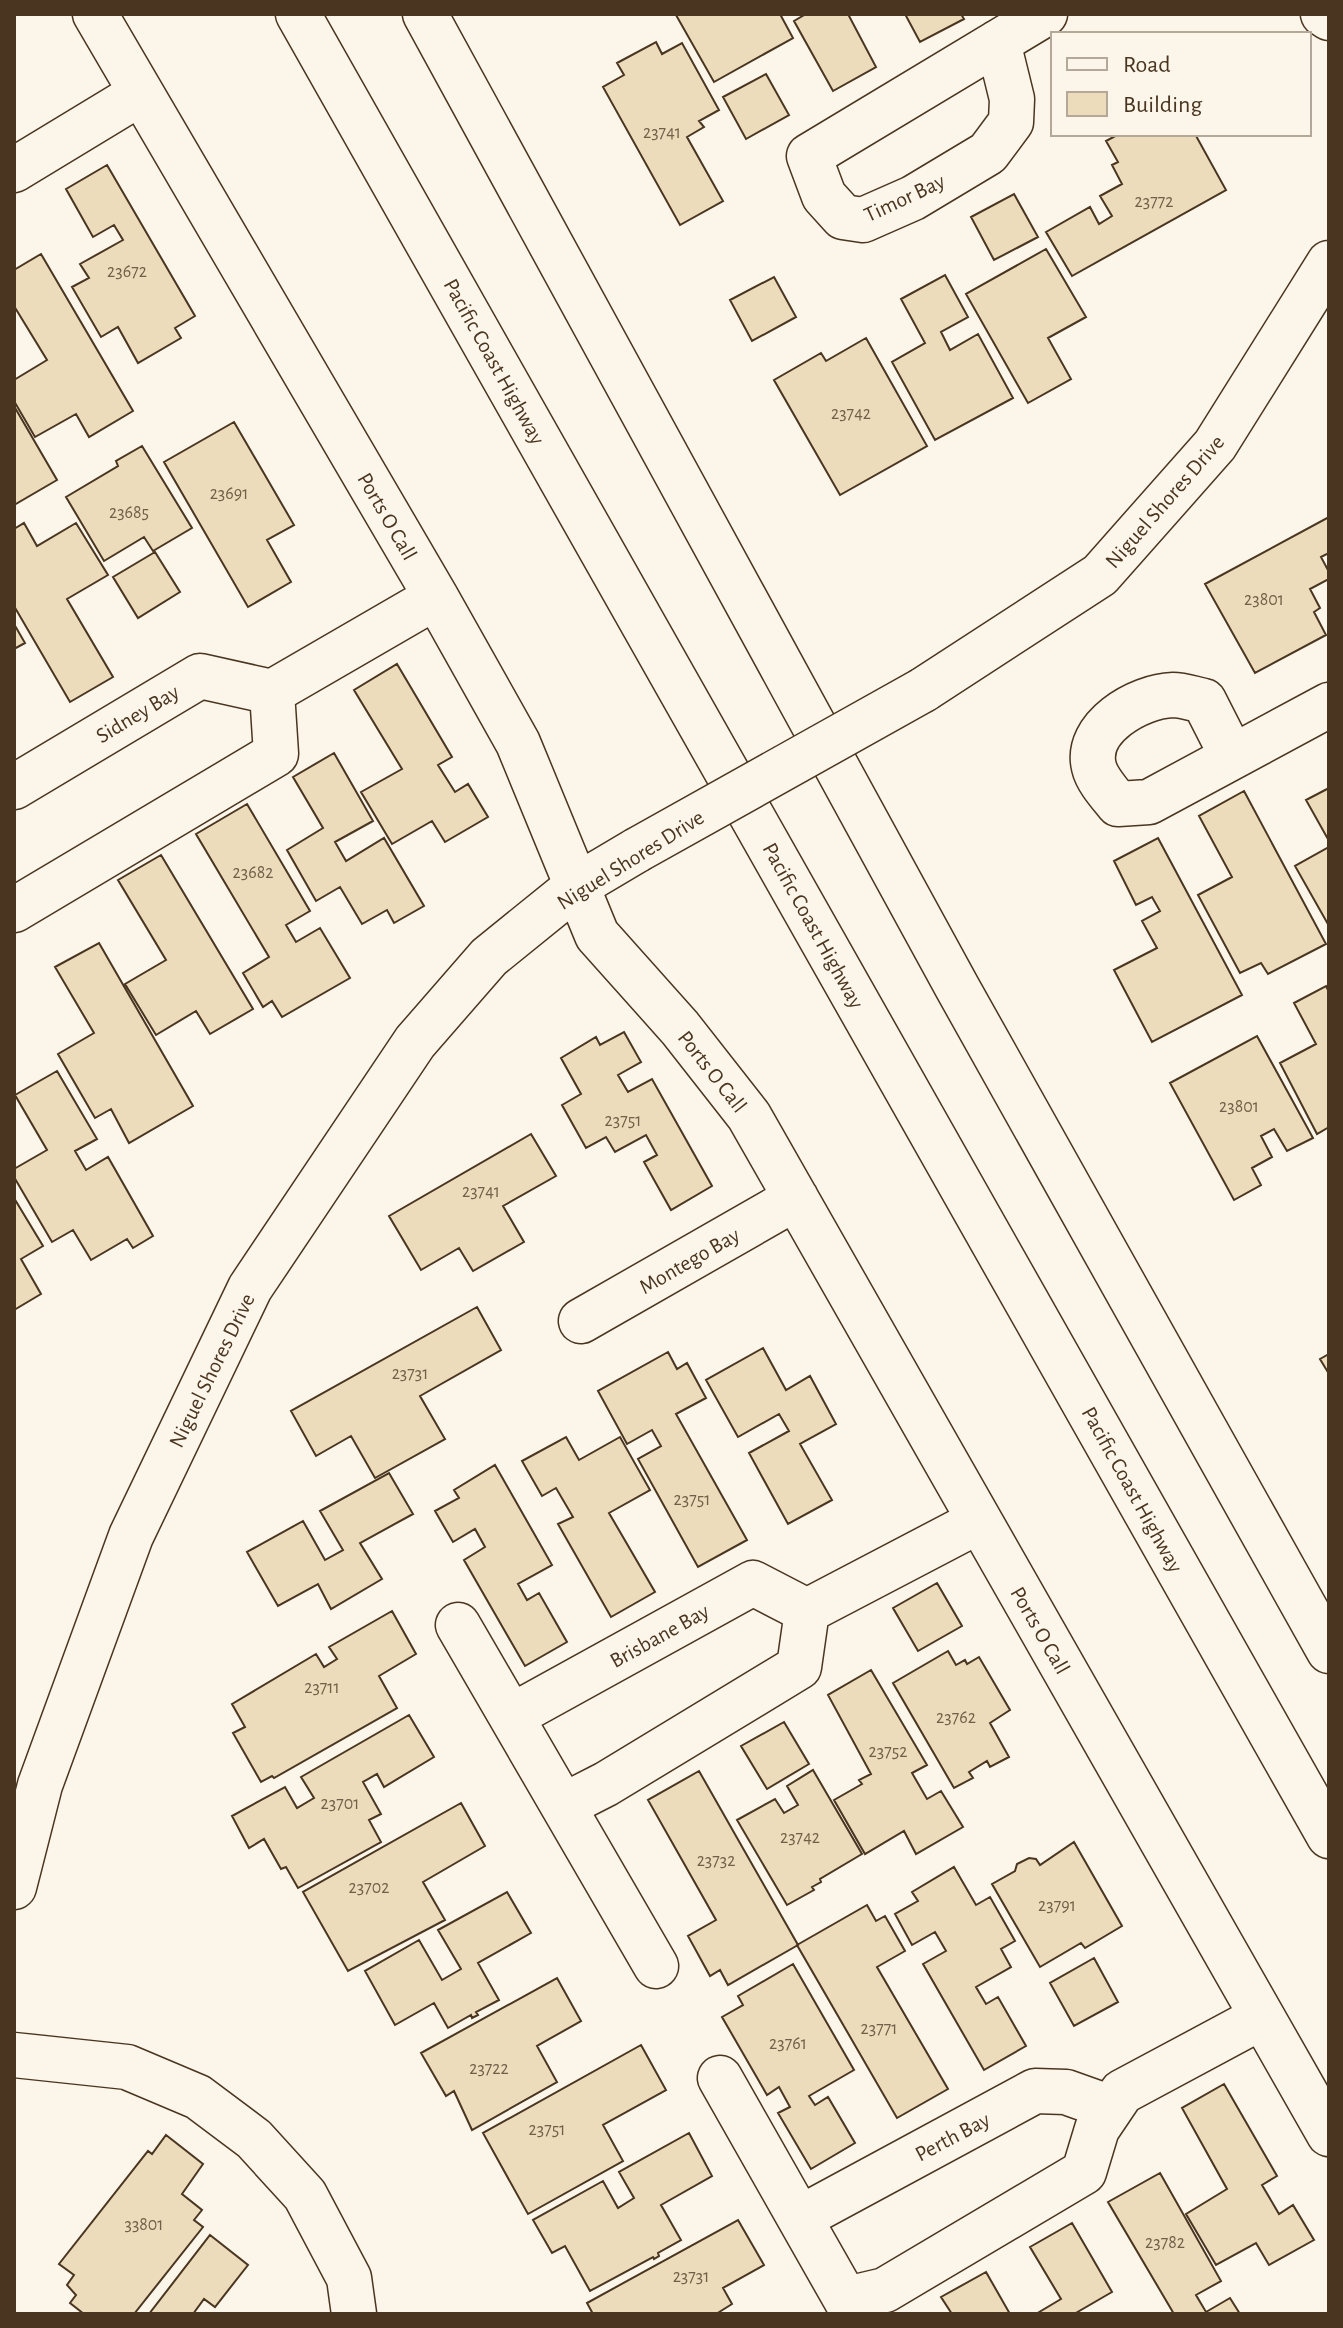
<svg xmlns="http://www.w3.org/2000/svg" width="1343" height="2328" viewBox="0 0 1343 2328" font-family="'Alegreya Sans',sans-serif">
  <style>
    .building { fill: #ecdcbc; stroke: #4a3520; stroke-width: 2 }
    .lines { fill: none; stroke-linecap: round; stroke-linejoin: round }
    .minor-casing { stroke: #4a3520; stroke-width: 47 }
    .highway-casing { stroke: #4a3520; stroke-width: 47 }
    .minor { stroke: #fbf6e9; stroke-width: 44 }
    .highway { stroke: #fbf6e9; stroke-width: 44 }
    .minor-bridge-casing { stroke: #4a3520; stroke-width: 47; stroke-linecap: butt }
    .minor-bridge { stroke: #fbf6e9; stroke-width: 44 }
    .labels { text-anchor: middle; stroke-width: 6; stroke-linejoin: round; paint-order: stroke }
    .number-label { font-size: 18px; fill: #725f47 }
    .street-label { font-size: 22px; fill: #4a3520; stroke: #fbf6e9 }
  </style>
  <rect width="100%" height="100%" fill="#fbf6e9"/>
  <path class="building" d="M780,14L793,38L714,82L676,15Z
    M806,14H848L876,67L833,91L794,21Z
    M905,14H961L964,19L920,42Z
    M656,42L662,54L682,43L719,110L699,121L704,127L687,137L723,201L680,225L603,87L624,75L617,63Z
    M766,74L789,115L746,139L723,97Z
    M1119,134H1195L1226,190L1072,276L1046,232L1090,207L1099,224L1112,216L1100,196L1122,184L1112,165L1118,162L1106,141Z
    M107,165L195,316L175,328L181,338L138,363L118,327L101,337L72,287L89,278L80,264L123,240L114,225L93,237L66,189Z
    M1014,194L1038,237L994,260L971,217Z
    M1046,249L1086,317L1048,338L1071,379L1028,403L966,294Z
    M41,254L133,411L89,437L76,414L35,437L14,401V380L47,360L14,306V270Z
    M945,275L968,317L941,332L950,350L978,334L1013,398L935,440L892,362L925,343L901,299Z
    M774,277L796,317L752,341L730,300Z
    M866,338L927,446L840,495L774,380L821,353L826,361Z
    M14,406L57,480L14,505Z
    M234,422L294,525L267,540L291,582L248,607L164,462Z
    M142,446L192,528L153,551L144,537L104,561L66,497L118,466L116,461Z
    M1329,517V553L1321,557L1329,572V579L1310,589L1320,608L1314,612L1326,635L1255,673L1205,584Z
    M24,523L37,546L76,523L108,575L67,599L113,677L70,702L14,606V529Z
    M155,552L180,592L138,618L113,577Z
    M14,624L25,643L14,649Z
    M397,664L452,757L438,765L455,792L468,784L488,817L445,842L432,821L392,844L361,792L402,769L354,690Z
    M334,753L373,821L335,842L346,861L384,838L424,906L394,923L387,910L362,924L340,887L316,901L287,850L323,828L293,777Z
    M1329,788V841L1306,800Z
    M1244,791L1326,944L1268,974L1261,963L1240,973L1198,895L1232,877L1199,816Z
    M247,804L310,911L286,925L296,942L320,928L350,978L282,1017L272,1001L263,1007L243,973L269,957L196,834Z
    M1158,838L1242,995L1152,1042L1114,970L1157,948L1142,921L1160,911L1152,897L1136,905L1114,861Z
    M1329,847V926L1295,866Z
    M161,855L253,1009L210,1034L196,1011L156,1035L125,984L166,960L118,880Z
    M99,943L193,1106L129,1143L111,1109L95,1118L58,1054L94,1033L55,967Z
    M1326,986L1329,992V1127L1317,1134L1280,1063L1316,1044L1294,1003Z
    M624,1032L641,1062L618,1075L628,1092L652,1079L712,1186L671,1210L644,1162L657,1155L646,1135L615,1152L606,1137L586,1148L562,1105L581,1094L561,1058L596,1037L600,1045Z
    M1257,1036L1313,1138L1287,1151L1274,1129L1261,1136L1272,1157L1252,1168L1261,1185L1234,1200L1170,1083Z
    M57,1071L97,1139L75,1151L86,1170L108,1157L153,1236L133,1248L127,1239L91,1260L73,1230L52,1242L14,1177V1169L47,1150L15,1095Z
    M531,1134L556,1176L503,1206L524,1242L473,1271L459,1248L421,1270L389,1216Z
    M14,1198L43,1246L21,1259L41,1294L14,1310Z
    M477,1307L501,1350L420,1396L445,1439L375,1478L351,1436L316,1456L291,1411Z
    M763,1348L786,1390L810,1376L836,1424L800,1444L832,1500L788,1524L749,1453L789,1431L779,1414L738,1437L706,1380Z
    M668,1352L677,1369L687,1363L706,1398L676,1414L747,1540L698,1567L638,1459L661,1446L652,1430L627,1444L598,1391Z
    M1329,1354V1374L1320,1359Z
    M566,1437L579,1460L620,1437L650,1490L609,1513L655,1592L611,1617L558,1524L573,1517L556,1488L542,1496L522,1461Z
    M495,1465L552,1565L518,1584L527,1600L539,1593L567,1642L525,1666L464,1560L485,1547L475,1529L453,1542L435,1511L459,1498L454,1490Z
    M389,1473L413,1514L360,1543L382,1579L331,1609L318,1584L278,1606L247,1552L303,1521L325,1560L343,1550L320,1511Z
    M937,1583L962,1626L918,1651L893,1608Z
    M392,1611L416,1654L379,1676L397,1708L274,1778L272,1776L261,1782L233,1733L245,1727L232,1704L316,1654L324,1667L337,1659L329,1647Z
    M948,1651L956,1665L965,1660L967,1664L979,1657L1010,1710L990,1723L1009,1757L990,1767L987,1761L969,1772L973,1778L954,1788L893,1683Z
    M871,1670L927,1765L912,1773L927,1799L941,1791L963,1827L916,1854L904,1831L865,1854L834,1800L862,1784L859,1780L871,1774L828,1695Z
    M409,1715L434,1757L384,1787L377,1774L363,1782L381,1814L369,1820L381,1842L298,1888L286,1867L281,1869L264,1839L249,1848L232,1816L285,1787L297,1808L314,1798L301,1777Z
    M784,1722L809,1764L767,1789L741,1746Z
    M813,1770L862,1854L820,1879L821,1882L812,1887L814,1890L787,1905L737,1820L775,1799L784,1813L798,1805L787,1786Z
    M699,1771L798,1945L728,1985L720,1970L710,1976L688,1936L716,1920L648,1800Z
    M461,1803L485,1846L423,1882L445,1920L348,1971L303,1892Z
    M1074,1842L1122,1926L1085,1948L1081,1943L1040,1967L992,1884L1015,1871L1017,1864L1029,1858L1036,1859L1040,1865Z
    M954,1867L976,1905L990,1897L1015,1941L1001,1949L1011,1967L976,1987L986,2004L998,1997L1026,2046L984,2070L923,1964L946,1951L935,1932L912,1945L895,1914L918,1901L912,1892Z
    M507,1892L531,1933L478,1963L499,2000L476,2012L478,2015L472,2018L471,2015L448,2028L434,2003L395,2025L365,1971L419,1940L442,1980L461,1969L438,1930Z
    M867,1905L876,1921L885,1916L905,1951L877,1967L948,2089L897,2118L797,1945Z
    M1094,1958L1118,2002L1074,2026L1050,1983Z
    M793,1964L854,2070L809,2096L815,2105L828,2097L855,2143L811,2169L778,2113L790,2107L779,2087L767,2095L722,2017L743,2005L738,1996Z
    M557,1978L581,2021L537,2046L557,2082L472,2130L454,2091L446,2096L421,2053Z
    M641,2045L666,2090L603,2125L623,2161L528,2214L483,2133Z
    M1224,2084L1277,2176L1262,2185L1279,2214L1293,2205L1314,2240L1269,2265L1256,2243L1216,2265L1186,2214L1227,2189L1182,2108Z
    M689,2133L712,2176L661,2205L681,2240L658,2253L659,2256L654,2259L653,2257L590,2291L565,2246L552,2253L533,2220L603,2181L618,2208L634,2198L619,2172Z
    M166,2135L203,2164L182,2194L202,2210L194,2220L203,2227L134,2314H84L70,2303L76,2295L67,2285L74,2275L59,2264L148,2151L152,2154Z
    M1160,2173L1221,2281L1196,2295L1206,2312L1230,2298L1240,2314H1174L1108,2202Z
    M738,2220L764,2265L723,2288L732,2304L716,2314H593L587,2303Z
    M1072,2223L1112,2292L1074,2314H1036L1061,2299L1030,2247Z
    M210,2235L248,2265L215,2307L204,2299L193,2314H149Z
    M986,2272L1010,2314H952L941,2297Z"/>
  <g class="lines">
    <defs>
      <path id="minor" d="M95,14L436,597L518,743L597,935L680,1028L749,1116L1329,2134
        M1323,14L1329,18
        M998,42L1012,99L1011,122L988,153L913,198L863,220L843,217L824,196L809,156L1045,14
        M14,170L141,93
        M923,690L1100,575L1215,445L1329,263
        M1232,756L1204,701C1194,699 1183,695 1173,695C1138,696 1084,728 1094,767C1097,780 1110,794 1118,804L1149,802L1329,705
        M14,787L200,676L272,692L436,597
        M14,910L276,754L272,692
        M581,1321L796,1198
        M807,1611L979,1521
        M458,1625L656,1966
        M512,1716L753,1583L807,1611
        M563,1806L606,1784L799,1667L807,1611
        M14,1887L40,1785L131,1536L250,1288L415,1042L489,957L578,885L637,850
        M14,2055L127,2067L198,2097L254,2139L305,2195L349,2278L354,2314
        M720,2078L854,2314
        M800,2218L1035,2091L1066,2092L1111,2108
        M847,2299L885,2290L1084,2172L1097,2129L1122,2092L1262,2017"/>
      <path id="highway" d="M298,14L1329,1836
        M425,14L957,987L1329,1651"/>
    </defs>
    <use href="#minor" class="minor-casing"/>
    <use href="#highway" class="highway-casing"/>
    <use href="#minor" class="minor"/>
    <use href="#highway" class="highway"/>
    <defs>
      <path id="minor-bridge" d="M637,850L923,690"/>
    </defs>
    <use href="#minor-bridge" class="minor-bridge-casing"/>
    <use href="#minor-bridge" class="minor-bridge"/>
  </g>
  <g class="labels">
    <g class="number-label">
      <text x="662" y="138">23741</text>
      <text x="1154" y="207">23772</text>
      <text x="127" y="277">23672</text>
      <text x="851" y="419">23742</text>
      <text x="229" y="499">23691</text>
      <text x="129" y="518">23685</text>
      <text x="1264" y="605">23801</text>
      <text x="253" y="878">23682</text>
      <text x="1239" y="1112">23801</text>
      <text x="623" y="1126">23751</text>
      <text x="481" y="1197">23741</text>
      <text x="410" y="1379">23731</text>
      <text x="692" y="1505">23751</text>
      <text x="322" y="1693">23711</text>
      <text x="956" y="1723">23762</text>
      <text x="888" y="1757">23752</text>
      <text x="340" y="1809">23701</text>
      <text x="800" y="1843">23742</text>
      <text x="716" y="1866">23732</text>
      <text x="369" y="1893">23702</text>
      <text x="1057" y="1911">23791</text>
      <text x="879" y="2034">23771</text>
      <text x="788" y="2049">23761</text>
      <text x="489" y="2074">23722</text>
      <text x="547" y="2135">23751</text>
      <text x="144" y="2230">33801</text>
      <text x="1165" y="2248">23782</text>
      <text x="691" y="2282">23731</text>
    </g>
    <g class="street-label">
      <text transform="translate(904 197) rotate(-25)" y="8">Timor Bay</text>
      <text transform="translate(495 361) rotate(61)" y="8">Pacific Coast Highway</text>
      <text transform="translate(1164 501) rotate(-49)" y="8">Niguel Shores Drive</text>
      <text transform="translate(388 516) rotate(60)" y="8">Ports O Call</text>
      <text transform="translate(137 713) rotate(-31)" y="8">Sidney Bay</text>
      <text transform="translate(630 859) rotate(-32)" y="8">Niguel Shores Drive</text>
      <text transform="translate(814 925) rotate(61)" y="8">Pacific Coast Highway</text>
      <text transform="translate(713 1071) rotate(52)" y="8">Ports O Call</text>
      <text transform="translate(689 1260) rotate(-30)" y="8">Montego Bay</text>
      <text transform="translate(211 1370) rotate(-64)" y="8">Niguel Shores Drive</text>
      <text transform="translate(1133 1489) rotate(61)" y="8">Pacific Coast Highway</text>
      <text transform="translate(1041 1630) rotate(60)" y="8">Ports O Call</text>
      <text transform="translate(659 1635) rotate(-29)" y="8">Brisbane Bay</text>
      <text transform="translate(952 2136) rotate(-28)" y="8">Perth Bay</text>
    </g>
  </g>
  <rect width="1343" height="2328" fill="none" stroke="#4a3520" stroke-width="32"/>
  <rect x="1051" y="32" width="260" height="104" fill="#fbf6e9" stroke="#b4a999" stroke-width="2"/>
  <rect x="1067" y="58" width="40" height="12" fill="#fbf6e9" stroke="#b4a999" stroke-width="2"/>
  <text x="1123" y="72" font-size="24" fill="#4a3520">Road</text>
  <rect x="1067" y="92" width="40" height="24" fill="#ecdcbc" stroke="#b4a999" stroke-width="2"/>
  <text x="1123" y="112" font-size="24" fill="#4a3520">Building</text>
</svg>
